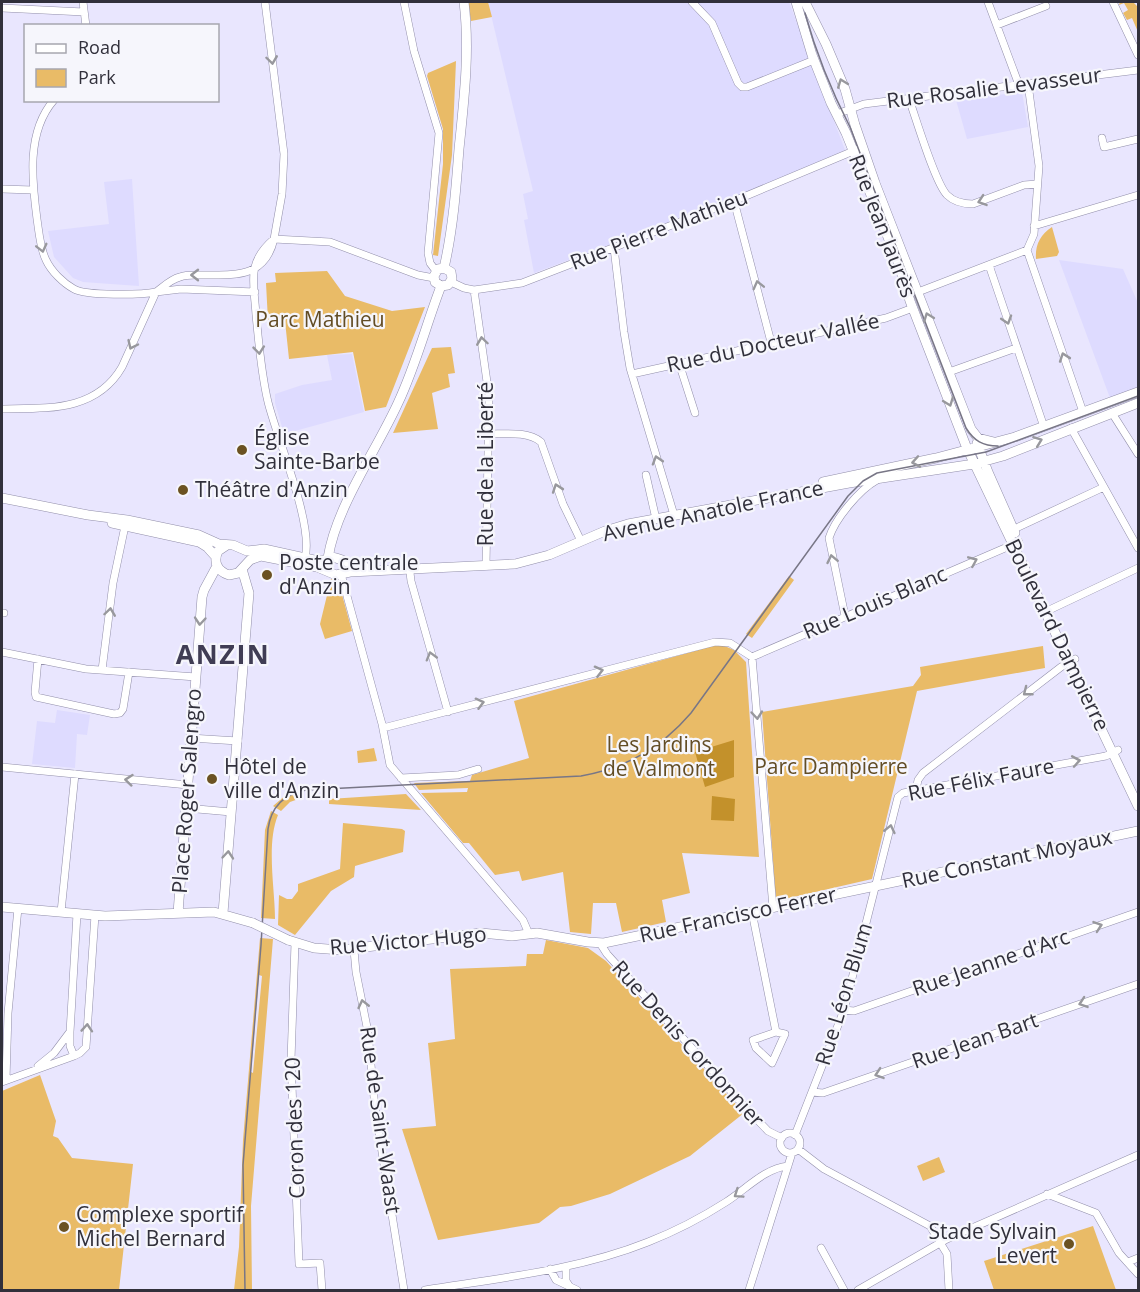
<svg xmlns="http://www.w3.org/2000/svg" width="1140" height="1292" viewBox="0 0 1140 1292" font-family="'Open Sans',sans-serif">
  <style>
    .built { fill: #dedbff }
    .green { fill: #e9bb67; fill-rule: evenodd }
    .water { fill: #c3912b }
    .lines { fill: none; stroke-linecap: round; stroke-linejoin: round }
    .street-casing { stroke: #928faa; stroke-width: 8 }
    .secondary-casing { stroke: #928faa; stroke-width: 10 }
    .street { stroke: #fff; stroke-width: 7 }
    .secondary { stroke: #fff; stroke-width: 9 }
    .tram { stroke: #787686; stroke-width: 1.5 }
    .secondary-bridge-casing { stroke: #928faa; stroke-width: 10; stroke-linecap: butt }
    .secondary-bridge { stroke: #fff; stroke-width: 9 }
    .oneway { stroke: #98989d }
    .poi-dot { fill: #6b5222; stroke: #f6f6fc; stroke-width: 2 }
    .labels { text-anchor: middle; stroke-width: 4.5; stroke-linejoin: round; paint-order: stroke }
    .street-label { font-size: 21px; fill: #31303b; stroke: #f6f6fc }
    .park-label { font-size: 21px; fill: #634d25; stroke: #f6f6fc }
    .poi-label { font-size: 21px; fill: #31303b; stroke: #f6f6fc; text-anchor: start }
    .district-label { font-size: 27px; font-weight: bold; letter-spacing: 1.5px; fill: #403d54; stroke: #f6f6fc }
  </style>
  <rect width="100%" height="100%" fill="#e9e6fe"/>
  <path class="built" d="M488,2H789L845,150L747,193L534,273L524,220L528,219L523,194L533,191Z
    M1022,92L1028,127L967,139L956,100Z
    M132,179L139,286L83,282L73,278L54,257L48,231L109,224L104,182Z
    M1059,260L1123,269L1138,303V387L1110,398Z
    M352,354L364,412L284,434L275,403V394L302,385L332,380L327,355Z
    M57,710L90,715L87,735L77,734L75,768L32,764L37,721L55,723Z"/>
  <path class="green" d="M468,2H488L492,17L471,21Z
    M1120,2H1133L1138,7V32L1132,18L1127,20L1123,13L1128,10L1124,3L1119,5Z
    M456,61L452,155L438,256L433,255L443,164V129L427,76L428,73Z
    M1052,227L1059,252L1057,256L1036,259C1035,245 1040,235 1052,227Z
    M327,271L345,296L392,311L425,307L386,407L365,411L353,352L289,359L285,321H268L266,283L276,282L275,273Z
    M451,347L455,373L448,374L450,387L432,393L438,429L393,433L432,348Z
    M789,576L794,580L752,638L746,634Z
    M331,579L338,580L352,631L325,639L320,624Z
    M720,644L734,650L746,662L759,857L682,853L690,893L662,900L666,922L622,932L616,903H593L591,934L570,932L563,872L522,881L519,871L495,875L469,843H463L421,793L467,792L468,788L419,790L414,783L470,781L472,775L529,758L514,701Z
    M1043,646L1045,668L917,691L872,879L776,901L762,712L913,686L921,675L920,667Z
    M374,748L377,761L358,763L357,751Z
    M302,789L304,797L290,802L281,811L273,806L287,794Z
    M406,794L421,810L329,804V799Z
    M271,811L278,815C266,844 275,889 275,919L261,918L265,830Z
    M343,823L402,829L405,831L403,852L355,866L354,877L331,891L295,935L278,925L279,895L287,899H292L298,891V884L340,869Z
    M260,938L273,939L251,1206L252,1290H234L239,1247L243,1140ZM259,975L262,976L253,1073L251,1072Z
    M546,940L588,948L606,961L744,1113L690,1156L610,1194L571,1206L560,1207L539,1223L438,1240L402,1129L436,1126L428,1043L455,1039L450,969L526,966L527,954H543Z
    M40,1075L56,1121L53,1136L58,1138L72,1158L133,1164L119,1290H2V1091Z
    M939,1157L945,1172L923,1181L917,1166Z
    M1093,1226L1116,1290H994L984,1261Z"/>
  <path class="water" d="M734,740V777L705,787L695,752Z
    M712,796L735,799L734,821L711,820Z"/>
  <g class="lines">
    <defs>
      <path id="street" d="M83,2L86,26
        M265,2L284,154L282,194L274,239C246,263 254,282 256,315C259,344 261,373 268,402C277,439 314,524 305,558
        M404,2L414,51L439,133L428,253L430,263L436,271
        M692,2L712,23L738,83L742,87H747L814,60
        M988,2L1019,85
        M1113,2L1138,55
        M2,8L84,12
        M997,25L1046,6
        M1028,84L1039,166L1034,234L1027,250L1083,412
        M909,99C916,118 935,183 947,195C954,202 964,204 973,204L1024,185L1037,184
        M54,100C26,132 32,181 37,219C39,232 40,248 46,260C51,271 63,283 74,289C86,296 141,295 156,292
        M837,114L864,104L1138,70
        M1102,138L1104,147L1138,139
        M2,189L33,190
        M734,201L771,342
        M1034,226L1138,195
        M614,248L624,332L630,368L674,515
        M989,265L1044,427
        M451,282L464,288L474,290L522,283L734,201L863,147
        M474,290L489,396L486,566
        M255,292L181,289L156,292C163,287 171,279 180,277C187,274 195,275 203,275C235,275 265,278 274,239L330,242L418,275L434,278
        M918,292L1027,250
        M679,363L695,413
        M949,372L1016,348
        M632,374L886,318L913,308
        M2,409C47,408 96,412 122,367L156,292
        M1112,413L1138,454
        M1071,428L1138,548
        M489,434C505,434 528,431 541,442L563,504L581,541
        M646,475L656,519
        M1010,531L1104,487
        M409,564L411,581L448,712
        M341,574L382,724L390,765L523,920L529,934
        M1047,611L1138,568
        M2,613H4
        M845,616L829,538C835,519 859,490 877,480
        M2,652L86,669L196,677
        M752,657L1019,542
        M752,657L773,908
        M38,659L35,692L36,697L114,714L120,713L123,709L129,672
        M102,670L113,583L125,526
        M383,728L715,642L730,643L752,657
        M190,738L238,741
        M2,767L188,785
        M401,778L458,775L478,769
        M916,790L918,780L923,773L1061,667L1075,659
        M186,808L231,812
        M61,912L75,774
        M752,912L776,1032L785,1034L772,1063L756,1048L753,1040L776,1032
        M295,943L291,1060L299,1264L320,1263L322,1290
        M600,943L607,954L746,1108L768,1131L782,1138
        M354,950L356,972L368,1032L375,1108L404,1290
        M844,1010L854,1011L1138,912
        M74,1056L70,1046V1032L77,914
        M38,1066L54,1053L69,1033
        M6,1080L8,1013L18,908
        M2,1082L74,1056L80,1053L86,1047L95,915
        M812,1092L823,1093L1138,984
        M780 1143a10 10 0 1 1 20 0a10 10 0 1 1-20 0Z
        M795,1135L844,1010L898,797L903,793L1106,756L1118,750
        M798,1149L824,1169L930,1226L947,1254L949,1290
        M1047,1194L1096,1213L1119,1253L1138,1274
        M821,1248L844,1290
        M1128,1262L1138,1258
        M566,1267V1281L570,1287
        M550,1269L556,1280L577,1290
        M425,1290C500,1278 578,1270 648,1242C676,1231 701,1218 726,1202C745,1190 765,1168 788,1166
        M749,1290L792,1153
        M858,1290L947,1239L1138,1155"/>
      <path id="secondary" d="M796,2L812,55L831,103L846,133L898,262L910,301L966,446L1138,806
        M805,2L826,44L845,89L855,125L875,183L971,429L978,438L994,442
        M444,268C453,229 456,189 459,149C464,100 470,51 464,2
        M441,286L448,285L452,279L451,272L444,268
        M441,286L435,282L434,276L438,269L444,268
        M977,443L988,472L1015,533
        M823,482L936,458L1015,437L1138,392
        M2,498L88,515L127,520L199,535L219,544L233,545L247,551L264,549L314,560H326
        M112,523L199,542L207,547L216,557
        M227,545L218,551C213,562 217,571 229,575L238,573L250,560L261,556L317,567L336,575L350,572L515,564L549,555L605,531L628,524L849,483L974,464L1003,456L1138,403
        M328,558C336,507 376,451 398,403C416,365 426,325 441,286
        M325,569V562L332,557C344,559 351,566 364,566
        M2,907L105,916L214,912L253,923
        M178,913L202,597L204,590L217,566
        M223,913L249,593L242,569
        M288,940L314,948L341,950L481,933L512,936L537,933L588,942L604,943L1138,831"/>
    </defs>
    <use href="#street" class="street-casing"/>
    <use href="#secondary" class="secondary-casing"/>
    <use href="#street" class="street"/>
    <use href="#secondary" class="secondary"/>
    <path class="tram" d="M805,13C816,53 831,90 850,127L966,428C974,441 983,446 998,446
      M245,1290L243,1165L261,945L268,829C271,807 284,794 306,790L581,776C626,768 661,748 691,713L848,496L863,481L877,473L986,452L1138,396"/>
    <defs>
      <path id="secondary-bridge" d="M253,923L288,940"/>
    </defs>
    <use href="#secondary-bridge" class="secondary-bridge-casing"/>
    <use href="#secondary-bridge" class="secondary-bridge"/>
  </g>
  <defs><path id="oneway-chevron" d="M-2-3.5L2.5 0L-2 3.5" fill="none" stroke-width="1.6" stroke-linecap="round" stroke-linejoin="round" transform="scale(1.5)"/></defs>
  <g class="oneway">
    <use href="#oneway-chevron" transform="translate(272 60) rotate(82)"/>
    <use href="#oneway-chevron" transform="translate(842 83) rotate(-111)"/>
    <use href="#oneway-chevron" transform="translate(982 201) rotate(161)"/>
    <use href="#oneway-chevron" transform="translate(42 248) rotate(76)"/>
    <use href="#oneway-chevron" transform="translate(195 275) rotate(180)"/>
    <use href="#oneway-chevron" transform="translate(758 285) rotate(-104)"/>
    <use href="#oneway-chevron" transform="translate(928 317) rotate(-111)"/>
    <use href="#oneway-chevron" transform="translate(1007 320) rotate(72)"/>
    <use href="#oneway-chevron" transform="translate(482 341) rotate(-98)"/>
    <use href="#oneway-chevron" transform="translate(132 345) rotate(115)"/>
    <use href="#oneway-chevron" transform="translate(259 350) rotate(84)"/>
    <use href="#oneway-chevron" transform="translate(1064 357) rotate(-109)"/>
    <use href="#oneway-chevron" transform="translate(949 402) rotate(69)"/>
    <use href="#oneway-chevron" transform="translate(1038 441) rotate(-21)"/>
    <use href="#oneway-chevron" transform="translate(657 460) rotate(-107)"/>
    <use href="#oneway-chevron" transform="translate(916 462) rotate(170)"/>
    <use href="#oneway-chevron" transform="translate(557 488) rotate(-109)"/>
    <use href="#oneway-chevron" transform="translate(832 559) rotate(-102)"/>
    <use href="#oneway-chevron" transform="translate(973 561) rotate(-23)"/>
    <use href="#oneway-chevron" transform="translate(110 612) rotate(-82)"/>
    <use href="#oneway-chevron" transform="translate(200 621) rotate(95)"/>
    <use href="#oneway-chevron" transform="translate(431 656) rotate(-106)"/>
    <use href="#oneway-chevron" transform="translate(599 671) rotate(-14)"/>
    <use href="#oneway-chevron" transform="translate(1027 692) rotate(142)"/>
    <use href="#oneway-chevron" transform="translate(480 703) rotate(-15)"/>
    <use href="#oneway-chevron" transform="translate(757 715) rotate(85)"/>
    <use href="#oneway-chevron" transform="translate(1076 761) rotate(-10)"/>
    <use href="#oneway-chevron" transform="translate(129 780) rotate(-174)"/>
    <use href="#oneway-chevron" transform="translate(890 829) rotate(-77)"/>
    <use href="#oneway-chevron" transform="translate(228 855) rotate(-85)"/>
    <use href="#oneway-chevron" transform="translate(1098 926) rotate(-19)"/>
    <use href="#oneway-chevron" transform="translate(1083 1003) rotate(161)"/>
    <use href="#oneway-chevron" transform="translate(363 1004) rotate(-103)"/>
    <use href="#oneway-chevron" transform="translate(87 1028) rotate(-86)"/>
    <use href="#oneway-chevron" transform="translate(879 1074) rotate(161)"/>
    <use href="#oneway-chevron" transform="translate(738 1194) rotate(146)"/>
  </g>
  <g class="poi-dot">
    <circle cx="242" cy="450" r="6"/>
    <circle cx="183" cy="490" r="6"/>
    <circle cx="267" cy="575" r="6"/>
    <circle cx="212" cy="779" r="6"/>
    <circle cx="64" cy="1227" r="6"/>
    <circle cx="1069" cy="1244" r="6"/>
  </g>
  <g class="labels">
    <g class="street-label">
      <text transform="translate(994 88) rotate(-7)" y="7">Rue Rosalie Levasseur</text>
      <text transform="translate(882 226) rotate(69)" y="7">Rue Jean Jaurès</text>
      <text transform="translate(659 230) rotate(-21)" y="7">Rue Pierre Mathieu</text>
      <text transform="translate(773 343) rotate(-12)" y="7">Rue du Docteur Vallée</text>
      <text transform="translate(486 464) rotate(-90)" y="7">Rue de la Liberté</text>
      <text transform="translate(713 511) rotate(-12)" y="7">Avenue Anatole France</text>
      <text transform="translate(875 603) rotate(-23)" y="7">Rue Louis Blanc</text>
      <text transform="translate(1057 635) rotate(64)" y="7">Boulevard Dampierre</text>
      <text transform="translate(981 780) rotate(-11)" y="7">Rue Félix Faure</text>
      <text transform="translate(187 791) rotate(-86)" y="7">Place Roger Salengro</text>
      <text transform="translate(1007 859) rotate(-12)" y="7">Rue Constant Moyaux</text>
      <text transform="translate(738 915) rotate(-12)" y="7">Rue Francisco Ferrer</text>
      <text transform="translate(408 941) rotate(-5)" y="7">Rue Victor Hugo</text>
      <text transform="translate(991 963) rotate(-19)" y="7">Rue Jeanne d'Arc</text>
      <text transform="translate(844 994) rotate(-73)" y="7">Rue Léon Blum</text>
      <text transform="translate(975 1041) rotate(-19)" y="7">Rue Jean Bart</text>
      <text transform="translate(688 1044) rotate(48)" y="7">Rue Denis Cordonnier</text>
      <text transform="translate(380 1120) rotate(82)" y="7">Rue de Saint-Waast</text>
      <text transform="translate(295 1128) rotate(-92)" y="7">Coron des 120</text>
    </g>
    <g class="park-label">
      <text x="320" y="327">Parc Mathieu</text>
      <text x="659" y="752">Les Jardins<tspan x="659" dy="24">de Valmont</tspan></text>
      <text x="831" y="774">Parc Dampierre</text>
    </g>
    <g class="poi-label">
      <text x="254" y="445">Église<tspan x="254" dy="24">Sainte-Barbe</tspan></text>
      <text x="195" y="497">Théâtre d'Anzin</text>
      <text x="279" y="570">Poste centrale<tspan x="279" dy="24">d'Anzin</tspan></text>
      <text x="224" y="774">Hôtel de<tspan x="224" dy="24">ville d'Anzin</tspan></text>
      <text x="76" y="1222">Complexe sportif<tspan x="76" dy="24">Michel Bernard</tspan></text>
      <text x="1057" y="1239" text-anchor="end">Stade Sylvain<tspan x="1057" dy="24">Levert</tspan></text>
    </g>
    <g class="district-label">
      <text x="223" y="664">ANZIN</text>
    </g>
  </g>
  <rect width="1140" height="1292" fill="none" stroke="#31303b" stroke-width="6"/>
  <rect x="24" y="24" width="195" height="78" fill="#f6f6fc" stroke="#a7a7af" stroke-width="1.5"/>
  <rect x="36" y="44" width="30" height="9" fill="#ffffff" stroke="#a7a7af" stroke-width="1.5"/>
  <text x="78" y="54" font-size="18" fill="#31303b">Road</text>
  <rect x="36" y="69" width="30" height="18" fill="#e9bb67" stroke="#a7a7af" stroke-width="1.5"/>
  <text x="78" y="84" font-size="18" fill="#31303b">Park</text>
</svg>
